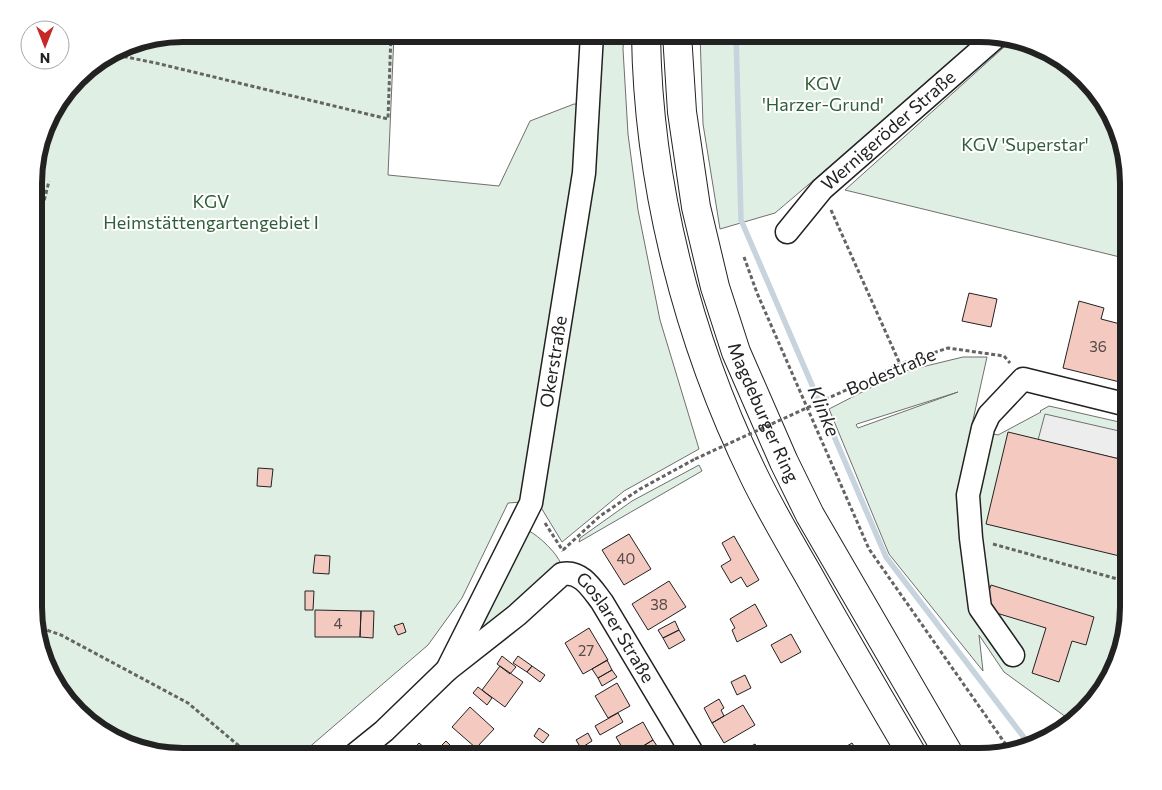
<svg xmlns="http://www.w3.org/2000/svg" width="1162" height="790" viewBox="0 0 1162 790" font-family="Commissioner,sans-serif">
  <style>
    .green { fill: #e0efe3; stroke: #6f6f6f; fill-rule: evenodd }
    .parking { fill: #ededed; stroke: #6f6f6f }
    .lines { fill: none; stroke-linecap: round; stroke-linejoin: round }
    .stream { stroke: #c7d3dd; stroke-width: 5.5 }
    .building { fill: #f3c9c0; stroke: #222 }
    .minor-casing { stroke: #222; stroke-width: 25 }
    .highway-casing { stroke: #222; stroke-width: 30 }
    .path { stroke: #646464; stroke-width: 3; stroke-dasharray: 4 2.5; stroke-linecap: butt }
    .minor { stroke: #fff; stroke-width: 22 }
    .highway { stroke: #fff; stroke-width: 28 }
    .path-bridge { stroke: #646464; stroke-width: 3; stroke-dasharray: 4 2.5; stroke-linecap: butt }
    .labels { text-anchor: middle; stroke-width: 4; stroke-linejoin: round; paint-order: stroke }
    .number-label { font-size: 15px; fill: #564c4a }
    .park-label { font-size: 18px; fill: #2f5e38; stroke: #fff }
    .street-label { font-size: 18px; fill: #222; stroke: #fff }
    .water-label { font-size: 19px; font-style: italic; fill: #222; stroke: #fff }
    .rim { fill: none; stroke: #222; stroke-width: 6 }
  </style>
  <rect width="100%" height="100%" fill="#fff"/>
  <path class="green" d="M184,34H394L388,175L499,186L530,121L574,104L599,106L601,34H624L623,49L628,134L638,210L660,320L699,449L624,491L562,542L537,501L508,503L462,598L428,645L299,756H174L135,748L93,725L54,681L35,626V164L49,117L85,71L126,45Z
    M700,34H986L775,213L720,229L703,124Z
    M1013,39L1027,42L1069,65L1113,117L1128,174V259L845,190Z
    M963,357H987L971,429L998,435L1041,412L1040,411L1049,406L1128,424V616L1120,655L1097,697L1070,720L1004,672L979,635L983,671L889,554L829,409L901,372ZM958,392L858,428L856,425L857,424Z
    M699,465L702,471L579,542L580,538L632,501Z
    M529,531C539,536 557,553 561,564L497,623L471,634Z"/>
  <path class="parking" d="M1045,414L1128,433V461L1038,440Z"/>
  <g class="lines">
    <path class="stream" d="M736,34L741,220L886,557L1029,744"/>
  </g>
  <path class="building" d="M969,293L997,299L991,327L962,321Z
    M1079,301L1104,308L1101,319L1128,326V384L1063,368Z
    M1008,432L1128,461V558L986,524Z
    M258,468L273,469L271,487L257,486Z
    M629,534L651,569L624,585L602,550Z
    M734,536L759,580L747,587L741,577L731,583L721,566L731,560L722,543Z
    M315,555L330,556L329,574L313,573Z
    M669,581L686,607L648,630L632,604Z
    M991,585L1094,617L1086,645L1072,641L1059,682L1032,673L1046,628L983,609Z
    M305,591H314L313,610H305Z
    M755,604L767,626L737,642L732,630L735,628L730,619Z
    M315,610L361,611L360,637H315Z
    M361,611H374L373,638L360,637Z
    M675,621L679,630L663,638L658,630Z
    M403,623L406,632L398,635L394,626Z
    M589,628L608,660L583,674L565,643Z
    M679,630L685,640L669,649L663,638Z
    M791,634L801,652L781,663L771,645Z
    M502,656L516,667L510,674L497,664Z
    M518,656L532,666L527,672L513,663Z
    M607,660L612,670L598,678L592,669Z
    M500,666L523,682L505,707L482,690Z
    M532,666L545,675L540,682L527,672Z
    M612,670L617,677L602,686L598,678Z
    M745,675L751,688L737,695L731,682Z
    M617,683L630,706L608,718L595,696Z
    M478,687L492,698L487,705L473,693Z
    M719,699L724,708L721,710L724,716L712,723L704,708Z
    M743,705L755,725L724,743L712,723Z
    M470,707L494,729L476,748L452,727Z
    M618,713L623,722L600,735L595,726Z
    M643,722L653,740L627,756L616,737Z
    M539,728L549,735L543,743L534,736Z
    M588,733L592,741L581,748L576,740Z
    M653,740L659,749L646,756H636L633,752Z
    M446,741L461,756H431Z
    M419,743L432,754L431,756H407Z
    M852,743L857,751L847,756L842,749Z
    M755,744L762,756H734Z
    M533,748L541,754L539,756H527Z
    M659,749L662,754L659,756L647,755Z"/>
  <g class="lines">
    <defs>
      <g id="minor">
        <path id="s1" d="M787,232L822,189L997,36"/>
        <path d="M1013,655L980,608L971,538L968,495L983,428L989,415L1023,379L1128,405"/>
        <path id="s2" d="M447,670L531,503L584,173L592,34"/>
        <path id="s3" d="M353,756L384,731L447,670L517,615L562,574C581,570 592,589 602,602L694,756"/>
      </g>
      <g id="highway">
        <path d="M646,34C648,185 688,341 754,476C771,511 790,543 809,576C843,637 878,696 913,756"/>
        <path id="s4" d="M677,34L682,112L696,207L715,287L736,352L784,462L810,515L950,756"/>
      </g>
    </defs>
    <use href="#minor" class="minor-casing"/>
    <use href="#highway" class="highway-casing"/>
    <path class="path" d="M111,54L156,63L388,119L391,34
      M831,210L900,364
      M35,238L49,181
      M744,257L757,293L869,549L1009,749
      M868,380L900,364L948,348L1004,356L1010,363
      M35,429L44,431
      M545,523L563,551
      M993,544L1128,582
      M563,550L600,516L640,489L695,459
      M35,626L61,635L188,703L251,756"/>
    <use href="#minor" class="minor"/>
    <use href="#highway" class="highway"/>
    <path class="path-bridge" d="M695,459L868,380"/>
  </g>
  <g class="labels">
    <g class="number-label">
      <text x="1098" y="352">36</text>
      <text x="626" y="564">40</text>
      <text x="659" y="610">38</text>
      <text x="338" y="629">4</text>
      <text x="586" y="656">27</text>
    </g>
    <g class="park-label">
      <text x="823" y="90">KGV<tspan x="823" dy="21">'Harzer-Grund'</tspan></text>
      <text x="1025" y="151">KGV 'Superstar'</text>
      <text x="211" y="208">KGV<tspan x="211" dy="21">Heimstättengartengebiet I</tspan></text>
    </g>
    <g class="street-label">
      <text dy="6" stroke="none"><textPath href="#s1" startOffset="144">Wernigeröder Straße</textPath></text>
      <text dy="6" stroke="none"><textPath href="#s2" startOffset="330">Okerstraße</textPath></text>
      <text transform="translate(891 372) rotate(-23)" y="6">Bodestraße</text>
      <text dy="6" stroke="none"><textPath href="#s4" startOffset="391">Magdeburger Ring</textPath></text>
      <text dy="6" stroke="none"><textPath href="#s3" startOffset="358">Goslarer Straße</textPath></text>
    </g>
    <g class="water-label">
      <text transform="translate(824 411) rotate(67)" y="7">Klinke</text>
    </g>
  </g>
  <path d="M0 0H1162V790H0ZM183 42H979A141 141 0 0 1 1120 183V607A141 141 0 0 1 979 748H183A141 141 0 0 1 42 607V183A141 141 0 0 1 183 42Z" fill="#fff" fill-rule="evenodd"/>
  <path class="rim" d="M183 42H979A141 141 0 0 1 1120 183V607A141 141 0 0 1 979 748H183A141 141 0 0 1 42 607V183A141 141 0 0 1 183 42Z"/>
  <g transform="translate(45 45) rotate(180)"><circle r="24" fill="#ffffff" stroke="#a7a7a7"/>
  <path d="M0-4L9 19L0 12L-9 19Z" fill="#c62828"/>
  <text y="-8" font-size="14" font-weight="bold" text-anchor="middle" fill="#222222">N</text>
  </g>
</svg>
